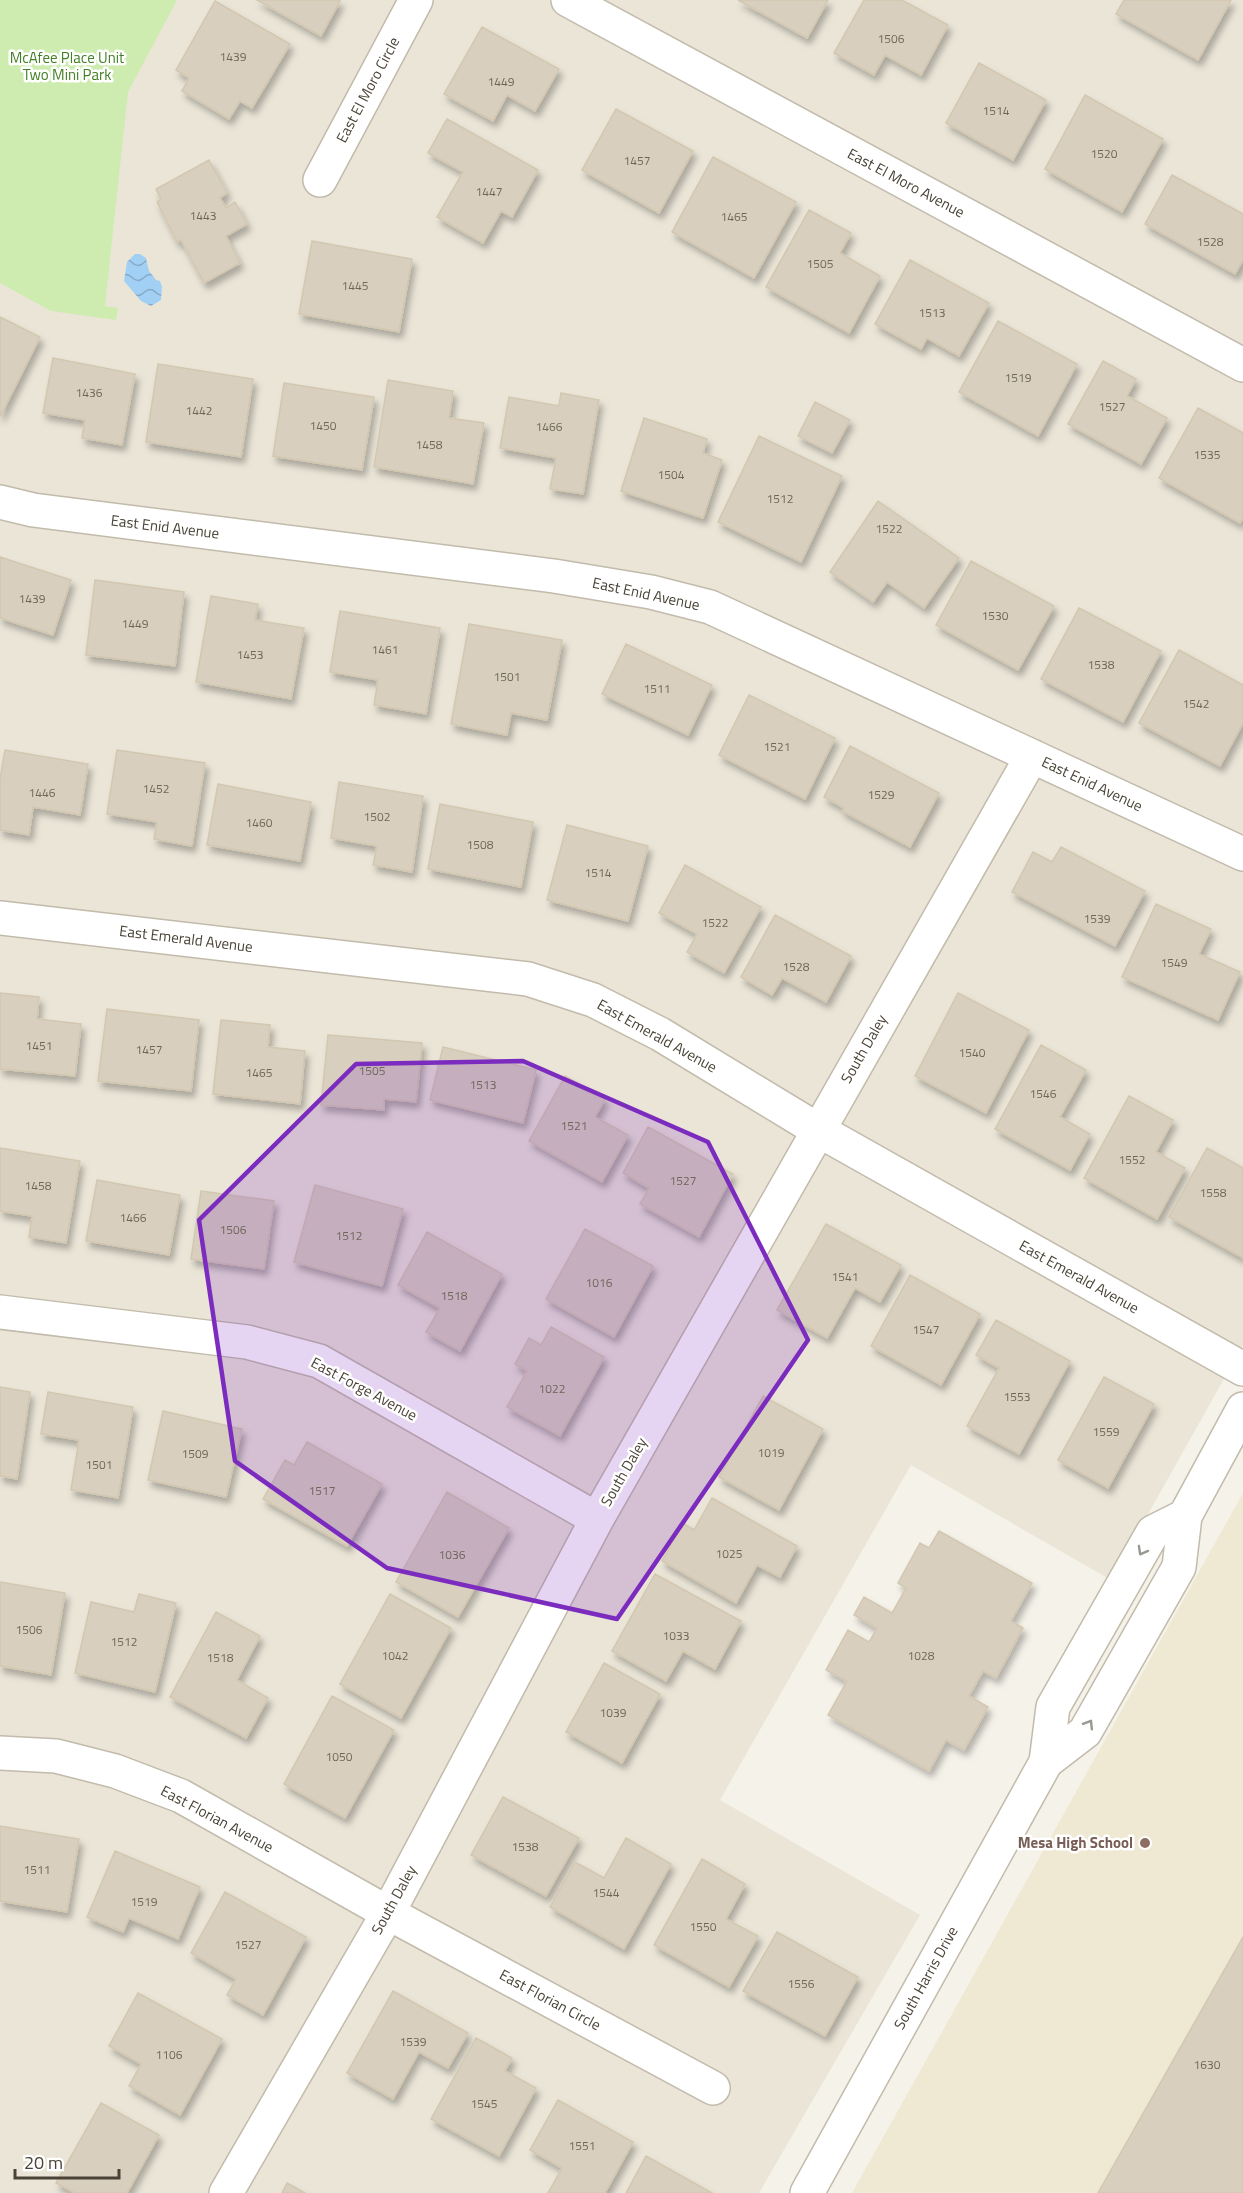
<svg xmlns="http://www.w3.org/2000/svg" width="1243" height="2193" viewBox="0 0 1243 2193" font-family="'Titillium Web',sans-serif">
  <style>
    .residential { fill: #eae5d7 }
    .education { fill: #efe8d2 }
    .park { fill: #ceecb0 }
    .water { fill: url(#water-waves) }
    .building { fill: #d8cfbe; stroke: #d3c7b0; stroke-width: 1.5; filter: url(#shadow) }
    .lines { fill: none; stroke-linecap: round; stroke-linejoin: round }
    .minor-casing { stroke: #c2bbab; stroke-width: 36 }
    .minor { stroke: #fff; stroke-width: 33 }
    .oneway { stroke: #9b9891 }
    .marked { fill: #7b2cbf; fill-opacity: 0.2; stroke: #7b2cbf; stroke-width: 4.5; stroke-linejoin: round }
    .education-dot { fill: #8d6e63; stroke: #fff; stroke-width: 2 }
    .labels { text-anchor: middle; stroke-width: 5; stroke-linejoin: round; paint-order: stroke }
    .number-label { font-size: 12px; fill: #6e6659 }
    .park-label { font-size: 15px; fill: #448025; stroke: #fff }
    .street-label { font-size: 15px; fill: #4a4337; stroke: #fff }
    .education-label { font-size: 15px; font-weight: bold; fill: #785e54; stroke: #fff; text-anchor: end }
  </style>
  <defs>
    <pattern id="water-waves" width="16" height="10" patternUnits="userSpaceOnUse" patternTransform="scale(1.5)"><rect width="16" height="10" fill="#a2d0f5"/><path d="M0 5q4-4 8 0t8 0" fill="none" stroke="#86aac7"/></pattern>
    <filter id="shadow"><feDropShadow dx="3.5" dy="6" stdDeviation="3" flood-color="#0004"/></filter>
  </defs>
  <rect width="100%" height="100%" fill="#f5f2e9"/>
  <path class="residential" d="M0,0H1243V1345L1111,1580L911,1465L720,1800L920,1915L759,2193H0Z"/>
  <path class="education" d="M1243,1493V2193H852Z"/>
  <path class="park" d="M0,0H177L128,92L105,306L118,308L116,320L51,311L0,283Z"/>
  <path class="water" d="M135,254H140L146,258L149,271L156,280L160,281L162,287L161,300L151,306L141,301L124,281L127,262Z"/>
  <path class="building" d="M257,0H338L340,1L321,36Z
    M738,0H828L807,38Z
    M864,0H902L948,25L921,75L885,55L874,75L834,53Z
    M1124,0H1231L1198,60L1116,14Z
    M215,1L290,44L252,108L240,101L229,119L182,91L189,78L176,70Z
    M482,27L559,69L535,111L507,95L493,121L444,94Z
    M979,63L1046,100L1013,160L946,123Z
    M1085,95L1163,139L1122,212L1045,169Z
    M616,109L693,151L659,213L582,170Z
    M447,119L538,170L512,217L501,211L483,243L437,217L463,172L428,153Z
    M713,157L796,202L754,278L672,232Z
    M209,160L227,193L220,198L226,208L235,202L247,224L226,236L240,263L204,283L181,240L177,242L157,202L161,199L156,189Z
    M1172,175L1243,214V260L1235,274L1145,224Z
    M809,210L851,233L840,253L880,276L849,333L766,287Z
    M312,241L412,259L399,332L299,314Z
    M910,260L989,303L959,356L927,338L921,349L875,324Z
    M0,317L40,337L0,417Z
    M998,321L1077,364L1038,436L959,392Z
    M53,358L135,374L122,445L82,438L85,420L43,413Z
    M1103,361L1136,379L1127,396L1167,418L1141,464L1068,424Z
    M158,364L253,379L241,457L146,442Z
    M388,380L453,391L449,418L484,423L473,484L374,467Z
    M284,383L374,397L362,470L273,456Z
    M561,393L599,400L583,494L550,489L556,458L500,448L509,397L559,406Z
    M815,402L850,420L832,453L798,436Z
    M1198,408L1243,433V518L1240,523L1159,478Z
    M644,418L707,439L703,453L722,460L703,518L621,491Z
    M759,436L842,476L801,562L718,522Z
    M878,501L959,558L924,608L887,582L873,602L830,572Z
    M0,557L71,580L53,635L0,618Z
    M971,561L1054,606L1018,670L936,625Z
    M95,580L184,592L175,666L86,655Z
    M211,596L258,604L255,620L304,628L291,699L196,682Z
    M1079,608L1161,651L1123,722L1041,679Z
    M340,611L440,628L426,714L374,705L378,680L330,672Z
    M469,624L562,640L547,720L511,713L507,735L451,724Z
    M626,644L712,685L688,735L602,694Z
    M1179,650L1243,685V723L1220,766L1139,723Z
    M749,695L835,738L805,799L719,755Z
    M850,746L939,793L910,847L842,811L844,808L824,797Z
    M5,750L88,764L80,815L33,807L29,835L0,830V779Z
    M117,750L205,763L192,846L154,839L157,822L107,814Z
    M339,782L423,796L412,872L373,865L377,846L331,838Z
    M218,784L311,802L300,861L207,845Z
    M440,804L533,822L521,887L428,869Z
    M567,825L648,846L628,921L547,900Z
    M1061,847L1145,891L1115,946L1012,892L1033,852L1052,862Z
    M685,865L761,907L724,973L687,952L697,934L659,913Z
    M1156,904L1211,929L1199,954L1240,972L1218,1020L1122,977Z
    M775,915L851,956L826,1002L782,978L772,995L741,977Z
    M0,993L39,997L37,1019L81,1024L75,1076L0,1069Z
    M958,993L1029,1030L986,1113L915,1076Z
    M107,1009L199,1020L191,1091L98,1081Z
    M221,1020L270,1025L268,1047L305,1051L300,1104L213,1094Z
    M328,1035L422,1043L416,1102L384,1099V1110L321,1105Z
    M1041,1045L1086,1070L1060,1117L1090,1134L1070,1170L995,1129Z
    M443,1047L536,1070L523,1123L430,1100Z
    M565,1076L605,1099L595,1117L628,1135L602,1182L529,1141Z
    M1129,1096L1173,1120L1156,1152L1185,1168L1157,1219L1084,1178Z
    M648,1127L733,1174L699,1237L640,1204L649,1188L623,1173Z
    M0,1148L80,1161L66,1243L29,1237L32,1216L0,1211Z
    M1207,1148L1243,1168V1258L1169,1217Z
    M97,1180L180,1195L169,1255L86,1241Z
    M315,1185L403,1209L382,1286L294,1262Z
    M201,1191L274,1201L264,1269L191,1259Z
    M826,1224L901,1265L880,1302L855,1288L827,1338L777,1310Z
    M585,1229L653,1266L614,1337L546,1299Z
    M427,1232L502,1274L460,1351L426,1332L440,1308L398,1285Z
    M910,1275L980,1314L941,1385L871,1346Z
    M996,1320L1070,1361L1019,1454L967,1426L999,1368L976,1355Z
    M551,1327L604,1357L560,1436L507,1407L527,1371L515,1364L529,1338L541,1345Z
    M1104,1377L1154,1404L1108,1488L1058,1460Z
    M0,1387L30,1392L17,1479L0,1476Z
    M48,1392L133,1407L118,1498L71,1490L79,1440L41,1434Z
    M763,1396L823,1429L779,1510L719,1477Z
    M163,1411L242,1429L226,1497L148,1480Z
    M307,1442L382,1484L347,1546L263,1499L285,1460L294,1465Z
    M447,1492L509,1528L458,1617L396,1582Z
    M712,1498L797,1546L780,1577L757,1565L736,1603L662,1561L683,1523L694,1530Z
    M939,1531L1032,1583L1011,1621L1023,1628L996,1678L983,1671L969,1696L988,1707L964,1750L946,1740L929,1771L828,1715L847,1681L826,1670L848,1630L869,1642L877,1628L854,1615L864,1597L892,1613L906,1588L898,1583L920,1543L929,1548Z
    M655,1574L741,1621L715,1669L683,1651L666,1681L612,1651Z
    M0,1582L65,1593L51,1675L0,1666Z
    M139,1594L176,1603L155,1692L75,1673L91,1602L134,1612Z
    M390,1594L451,1628L401,1718L340,1684Z
    M216,1612L260,1636L237,1680L268,1698L246,1738L170,1697Z
    M604,1663L660,1694L622,1763L566,1732Z
    M332,1696L394,1730L345,1818L284,1784Z
    M503,1797L579,1838L546,1896L471,1855Z
    M0,1826L79,1839L67,1912L0,1901Z
    M626,1838L671,1864L624,1949L550,1907L575,1862L604,1878Z
    M115,1851L200,1887L178,1939L129,1918L123,1932L87,1917Z
    M702,1859L745,1884L726,1919L758,1936L729,1987L654,1945Z
    M225,1892L306,1937L263,2015L227,1995L236,1979L191,1953Z
    M777,1932L858,1977L825,2036L743,1991Z
    M1243,1937V2193H1098Z
    M393,1991L468,2033L448,2068L419,2052L393,2099L347,2073Z
    M138,1993L222,2039L180,2115L129,2086L141,2064L109,2046Z
    M476,2038L512,2058L505,2071L536,2088L499,2156L431,2119Z
    M558,2100L633,2142L605,2193H548L562,2168L530,2150Z
    M101,2103L159,2135L127,2193H75L56,2183Z
    M646,2156L712,2193H626Z
    M287,2183L305,2193H282Z"/>
  <g class="lines">
    <defs>
      <path id="minor" d="M568,0L1243,365
        M320,180L416,0
        M0,502L33,510L554,576L651,592L710,607L1243,854
        M0,918L528,979L593,1000L660,1034L818,1130L1243,1369
        M0,1312L247,1342L319,1361L597,1519
        M0,1753L56,1756L115,1771L181,1796L388,1913L713,2088
        M1046,1762L1085,1732L1179,1567L1185,1516L1243,1409
        M226,2193L388,1913L597,1519L1032,756
        M807,2193L1046,1762L1053,1707L1153,1532L1185,1516"/>
    </defs>
    <use href="#minor" class="minor-casing"/>
    <use href="#minor" class="minor"/>
  </g>
  <defs><path id="oneway-chevron" d="M-2-3.5L2.5 0L-2 3.5" fill="none" stroke-width="1.6" stroke-linecap="round" stroke-linejoin="round" transform="scale(1.5)"/></defs>
  <g class="oneway">
    <use href="#oneway-chevron" transform="translate(1142 1551) rotate(119)"/>
    <use href="#oneway-chevron" transform="translate(1089 1724) rotate(-58)"/>
  </g>
  <path class="marked" d="M523,1061L708,1142L808,1340L617,1619L387,1568L235,1461L199,1220L356,1064Z"/>
  <circle class="education-dot" cx="1145" cy="1843" r="6"/>
  <g class="labels">
    <g class="number-label">
      <text x="891" y="43">1506</text>
      <text x="233" y="61">1439</text>
      <text x="501" y="86">1449</text>
      <text x="996" y="115">1514</text>
      <text x="1104" y="158">1520</text>
      <text x="637" y="165">1457</text>
      <text x="489" y="196">1447</text>
      <text x="203" y="220">1443</text>
      <text x="734" y="221">1465</text>
      <text x="1210" y="246">1528</text>
      <text x="820" y="268">1505</text>
      <text x="355" y="290">1445</text>
      <text x="932" y="317">1513</text>
      <text x="1018" y="382">1519</text>
      <text x="89" y="397">1436</text>
      <text x="1112" y="411">1527</text>
      <text x="199" y="415">1442</text>
      <text x="323" y="430">1450</text>
      <text x="549" y="431">1466</text>
      <text x="429" y="449">1458</text>
      <text x="1207" y="459">1535</text>
      <text x="671" y="479">1504</text>
      <text x="780" y="503">1512</text>
      <text x="889" y="533">1522</text>
      <text x="32" y="603">1439</text>
      <text x="995" y="620">1530</text>
      <text x="135" y="628">1449</text>
      <text x="385" y="654">1461</text>
      <text x="250" y="659">1453</text>
      <text x="1101" y="669">1538</text>
      <text x="507" y="681">1501</text>
      <text x="657" y="693">1511</text>
      <text x="1196" y="708">1542</text>
      <text x="777" y="751">1521</text>
      <text x="156" y="793">1452</text>
      <text x="42" y="797">1446</text>
      <text x="881" y="799">1529</text>
      <text x="377" y="821">1502</text>
      <text x="259" y="827">1460</text>
      <text x="480" y="849">1508</text>
      <text x="598" y="877">1514</text>
      <text x="1097" y="923">1539</text>
      <text x="715" y="927">1522</text>
      <text x="1174" y="967">1549</text>
      <text x="796" y="971">1528</text>
      <text x="39" y="1050">1451</text>
      <text x="149" y="1054">1457</text>
      <text x="972" y="1057">1540</text>
      <text x="372" y="1075">1505</text>
      <text x="259" y="1077">1465</text>
      <text x="483" y="1089">1513</text>
      <text x="1043" y="1098">1546</text>
      <text x="574" y="1130">1521</text>
      <text x="1132" y="1164">1552</text>
      <text x="683" y="1185">1527</text>
      <text x="38" y="1190">1458</text>
      <text x="1213" y="1197">1558</text>
      <text x="133" y="1222">1466</text>
      <text x="233" y="1234">1506</text>
      <text x="349" y="1240">1512</text>
      <text x="845" y="1281">1541</text>
      <text x="599" y="1287">1016</text>
      <text x="454" y="1300">1518</text>
      <text x="926" y="1334">1547</text>
      <text x="552" y="1393">1022</text>
      <text x="1017" y="1401">1553</text>
      <text x="1106" y="1436">1559</text>
      <text x="771" y="1457">1019</text>
      <text x="195" y="1458">1509</text>
      <text x="99" y="1469">1501</text>
      <text x="322" y="1495">1517</text>
      <text x="729" y="1558">1025</text>
      <text x="452" y="1559">1036</text>
      <text x="29" y="1634">1506</text>
      <text x="676" y="1640">1033</text>
      <text x="124" y="1646">1512</text>
      <text x="395" y="1660">1042</text>
      <text x="921" y="1660">1028</text>
      <text x="220" y="1662">1518</text>
      <text x="613" y="1717">1039</text>
      <text x="339" y="1761">1050</text>
      <text x="525" y="1851">1538</text>
      <text x="37" y="1874">1511</text>
      <text x="606" y="1897">1544</text>
      <text x="144" y="1906">1519</text>
      <text x="703" y="1931">1550</text>
      <text x="248" y="1949">1527</text>
      <text x="801" y="1988">1556</text>
      <text x="413" y="2046">1539</text>
      <text x="169" y="2059">1106</text>
      <text x="1207" y="2069">1630</text>
      <text x="484" y="2108">1545</text>
      <text x="582" y="2150">1551</text>
    </g>
    <g class="park-label">
      <text x="67" y="63">McAfee Place Unit<tspan x="67" dy="17">Two Mini Park</tspan></text>
    </g>
    <g class="street-label">
      <text transform="translate(368 90) rotate(-62)" y="5">East El Moro Circle</text>
      <text transform="translate(906 183) rotate(28)" y="5">East El Moro Avenue</text>
      <text transform="translate(165 527) rotate(7)" y="5">East Enid Avenue</text>
      <text transform="translate(646 594) rotate(12)" y="5">East Enid Avenue</text>
      <text transform="translate(1092 784) rotate(25)" y="5">East Enid Avenue</text>
      <text transform="translate(186 939) rotate(7)" y="5">East Emerald Avenue</text>
      <text transform="translate(657 1036) rotate(29)" y="5">East Emerald Avenue</text>
      <text transform="translate(864 1049) rotate(-60)" y="5">South Daley</text>
      <text transform="translate(1079 1277) rotate(29)" y="5">East Emerald Avenue</text>
      <text transform="translate(364 1389) rotate(28)" y="5">East Forge Avenue</text>
      <text transform="translate(624 1472) rotate(-60)" y="5">South Daley</text>
      <text transform="translate(217 1819) rotate(28)" y="5">East Florian Avenue</text>
      <text transform="translate(394 1900) rotate(-61)" y="5">South Daley</text>
      <text transform="translate(926 1978) rotate(-61)" y="5">South Harris Drive</text>
      <text transform="translate(550 2000) rotate(28)" y="5">East Florian Circle</text>
    </g>
    <g class="education-label">
      <text x="1133" y="1848">Mesa High School</text>
    </g>
  </g>
  <path d="M15 2169v9h104v-9" fill="none" stroke="#4a4337" stroke-width="3"/>
  <text x="24" y="2169" font-size="18" fill="#4a4337" stroke="#ffffff" stroke-width="4.5" paint-order="stroke">20 m</text>
</svg>
